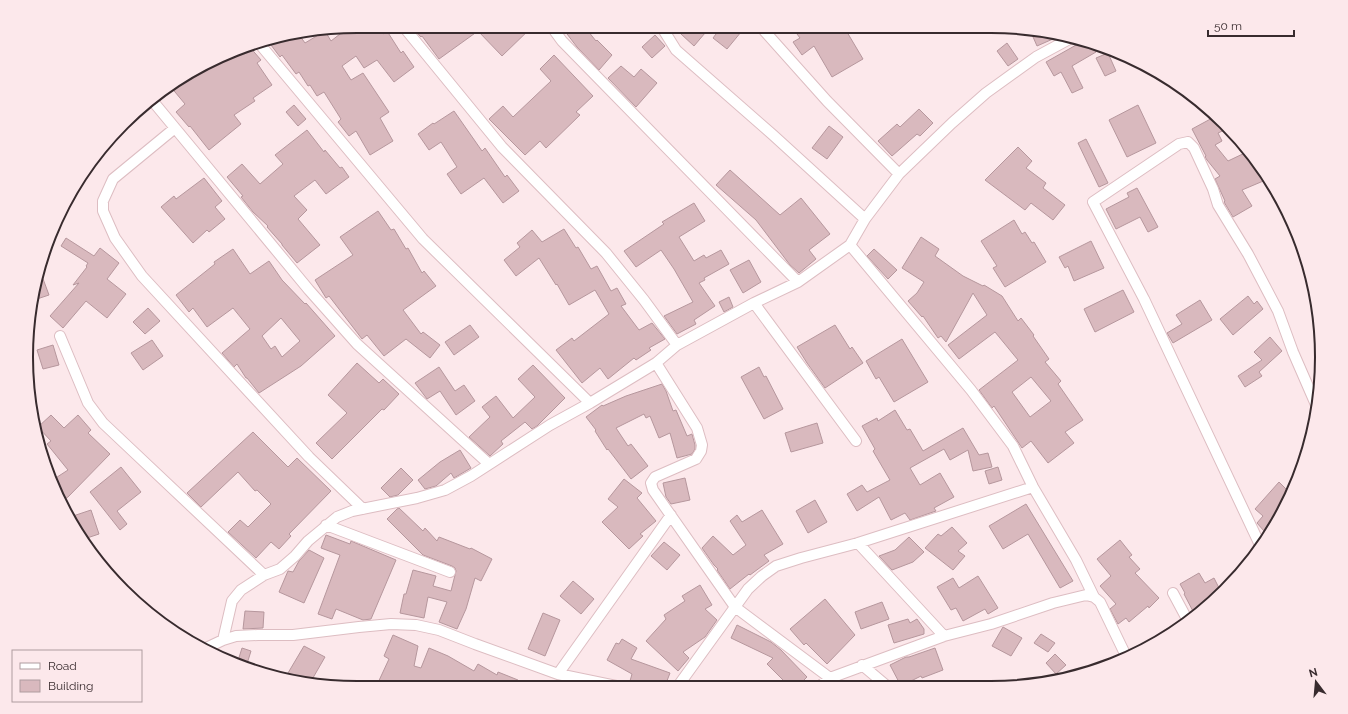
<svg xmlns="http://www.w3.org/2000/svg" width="1348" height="714" viewBox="0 0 1348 714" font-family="Raleway,sans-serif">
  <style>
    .building { fill: #d9b9be; stroke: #b6979d; fill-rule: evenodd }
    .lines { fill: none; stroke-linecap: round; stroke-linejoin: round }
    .street-casing { stroke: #ddbdc2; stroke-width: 12 }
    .street { stroke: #fff; stroke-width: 10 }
    .rim { fill: none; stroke: #382b2e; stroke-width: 2 }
  </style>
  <rect width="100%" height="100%" fill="#fce8eb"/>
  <path class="building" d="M357,26H377L383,34L387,31L401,53L403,51L414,67L394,82L377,60L364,68L356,56L342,66L351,80L363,73L389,112L380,118L393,141L370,155L356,131L349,136L338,122L341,119L324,92L317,96L310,85L308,86L299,72L296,74L282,55L280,57L268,41L300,36L305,43L325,31L331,41L349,27Z
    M411,26H533L502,56L478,31L439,59L422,36L421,37Z
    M569,26H584L596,41L597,40L612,55L599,70L577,47L564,30Z
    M687,26H711L694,46L681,34Z
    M722,26H746L727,49L713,38Z
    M791,26L844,27L863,59L832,77L814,46L802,55L793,42L800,38Z
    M1030,30L1054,34L1062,35L1037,46Z
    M655,35L665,46L652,58L642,47Z
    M1085,40L1090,42L1096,52L1072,66L1083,88L1072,93L1061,72L1054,76L1046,62Z
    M1007,43L1018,59L1008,66L997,51Z
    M248,45L261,60L257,63L272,85L253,98L255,101L234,115L241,124L209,150L190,126L189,127L176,112L185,104L170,86Z
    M1108,53L1116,71L1105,76L1096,58Z
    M554,55L593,96L576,112L580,115L546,148L540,141L525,155L489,119L503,106L513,117L551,81L540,69Z
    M621,66L634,77L641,69L657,83L636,107L608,78Z
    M294,105L306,119L298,126L286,112Z
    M1138,105L1156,143L1127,157L1109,120Z
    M919,109L933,123L920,136L917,134L892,156L878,141L897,124L900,127Z
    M454,111L482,151L485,148L505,177L507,175L519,191L503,203L484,178L461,194L447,174L457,167L441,142L429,150L418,134L433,123L434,124Z
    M1216,116L1229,128L1218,133L1222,141L1215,145L1228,161L1249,151L1268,179L1242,190L1252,206L1233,217L1224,202L1225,201L1215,179L1220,176L1207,160L1205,157L1206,156L1192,129Z
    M829,126L843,137L827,159L812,148Z
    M307,130L324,152L325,150L340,168L342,167L349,177L326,194L315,180L294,196L307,210L298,219L320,245L297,263L282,245V244L267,227L268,226L253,212L241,197L243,196L227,177L242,164L260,184L283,164L275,155Z
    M1086,139L1108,183L1099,187L1078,143Z
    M1018,147L1032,161L1026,168L1046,183L1043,188L1065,205L1053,220L1031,203L1025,210L985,180Z
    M730,170L780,215L801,198L830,234L809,250L816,259L799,273L790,265L756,220L716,185Z
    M204,178L222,201L215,207L225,219L209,232L207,230L193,243L161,207L174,196L176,199Z
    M1137,188L1158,227L1148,232L1140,217L1116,229L1106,209L1129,197L1127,193Z
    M694,203L705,221L679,237L694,261L704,255L706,258L721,250L729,264L704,278L705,280L699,283L715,306L694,320L696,324L677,334L664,316L693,302L674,269L661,250L636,267L624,251L664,224L662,222Z
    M378,211L391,230L394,229L406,249L408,248L422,273L424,271L436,286L403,310L421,334L423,332L440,345L430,358L406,339L384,356L367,335L362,339L329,296L326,298L315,280L353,255L340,237Z
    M1014,220L1022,234L1025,232L1032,243L1034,242L1046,262L1005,287L993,268L997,266L981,241Z
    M564,229L576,248L578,247L591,269L597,266L611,291L617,288L626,304L621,306L639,330L652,323L665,339L649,348L651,350L636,360L634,358L608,379L600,368L582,383L556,350L572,338L574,341L609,314L595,290L569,305L557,284L556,285L539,258L516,276L504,260L520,247L517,243L532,230L542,242Z
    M921,237L939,249L935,256L963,276L983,286L984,285L1002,296L1018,321L1021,318L1034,335L1033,336L1049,359L1045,362L1061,381L1058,384L1083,420L1065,432L1074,443L1048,463L1031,441L1022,448L994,406L992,408L979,390L1018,360L995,332L959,359L948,345L987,315L973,293L946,342L941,336L938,338L923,316L922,317L908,301L917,293L924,282L902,268ZM1031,377L1051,401L1030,417L1012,392Z
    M66,238L94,256L100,248L119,263L107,279L126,294L107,318L86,301L63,328L50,316L79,283L73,285L87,267L86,266L88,263L61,246Z
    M1091,241L1104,268L1074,281L1068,266L1065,268L1059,257Z
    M233,249L250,274L269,261L282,280L305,304L306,303L335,336L301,366L259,393L247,378H246L237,364L234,367L222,353L250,329L233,308L207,327L193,308L189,312L176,295L215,264L214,262ZM281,318L300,341L282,357L275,346L271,349L262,336Z
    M874,249L897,270L888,279L867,256Z
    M749,260L761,282L743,293L730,270Z
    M39,268L49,295L34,300L37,272Z
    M1123,290L1134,312L1095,332L1084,309Z
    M1248,296L1254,304L1257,301L1263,309L1233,335L1220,319Z
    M729,297L733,307L724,312L719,302Z
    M1200,300L1212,320L1173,343L1167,333L1182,324L1176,315Z
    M148,308L160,321L145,334L133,322Z
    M470,325L479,337L454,355L445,342Z
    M835,325L850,349L852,347L863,363L825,388L807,363L797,347Z
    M1270,337L1282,351L1259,372L1262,376L1245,387L1238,376L1262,360L1254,352Z
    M902,339L928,382L894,402L879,377L876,379L866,361Z
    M152,340L163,356L143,370L131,353Z
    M53,345L59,365L43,369L37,350Z
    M357,363L379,383L383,379L399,394L384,410L382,409L332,459L316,443L347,413L328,395Z
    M533,365L565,398L537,426L532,429L525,422L501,441L503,444L490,456L469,437L490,417L482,407L496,396L513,418L535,397L518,379Z
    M439,367L455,391L464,385L475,401L456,415L440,391L427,399L415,383Z
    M759,367L764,377L766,376L783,409L764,419L741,377Z
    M662,384L666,391L673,411L676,410L687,436L692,434L695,445V449L692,454L677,458L670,433L659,438L650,416L646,418L644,414L616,428L628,446L631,444L648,466L631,479L608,449L607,450L595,431L596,430L586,417L602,405L603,406L626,396Z
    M895,410L907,430L910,429L923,451L963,428L979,455L988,453L992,467L973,471L968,450L950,460L944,449L910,468L920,485L940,473L954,497L934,508L936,511L910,520L905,513L891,520L879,497L857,511L847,494L862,485L867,492L890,480L873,451L875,449L862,426L877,418L878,421Z
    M51,415L64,428L78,415L91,430L88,433L110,454L68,497L61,501L51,481L68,470L47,444L51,441L38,427Z
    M817,423L823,443L791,452L785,433Z
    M253,432L288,467L297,458L331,491L289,534L291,536L279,549L271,542L256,558L228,532L240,520L248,527L271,504L257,490L255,491L238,472L201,507L187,493Z
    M460,450L471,468L454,478L451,473L436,486L425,489L418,480L440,462Z
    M121,467L141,492L117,511L127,524L120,530L90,492Z
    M998,467L1002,480L989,484L985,471Z
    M401,468L413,480L398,495L390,497L381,488Z
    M685,478L690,500L671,504L666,497L663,483Z
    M624,479L642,493L637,498L656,521L640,534L643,536L629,549L602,522L618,507L608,499Z
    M1279,482L1291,494L1288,504L1282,512L1264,531L1257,523L1263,516L1255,509Z
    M815,500L827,522L808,533L796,511Z
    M1026,504L1073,581L1060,588L1028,534L1003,549L989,526Z
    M399,508L423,531L425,528L437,541L439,537L470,549L471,548L492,559L481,581L475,578L466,609L457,629L439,622L447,602L428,597L424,618L400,613L404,594H406L413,570L436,576L433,586L451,591L456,571L455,568L452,566L423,555L387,519L397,509Z
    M91,510L99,534L81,540L73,516Z
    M762,510L783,544L764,555L769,561L750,575L749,574L730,589L717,570L718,569L714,565L702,548L713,536L733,555L746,545L730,521L737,515L742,522Z
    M952,527L967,543L958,551L965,556L953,570L925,548L938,534L941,536Z
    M326,535L350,544L351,541L396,560L371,619L363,620L336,609L332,619L318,614L340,555L321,548Z
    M909,537L924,552L913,562L892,570L879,556L895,550Z
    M1120,540L1132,555L1129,557L1140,569L1135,573L1159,598L1149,608L1148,606L1129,622L1126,618L1118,624L1110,609L1116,604L1100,586L1111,576L1097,559Z
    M664,542L680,555L667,570L651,556Z
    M309,550L324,558L304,603L279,592L288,571L293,572L299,561Z
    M1199,573L1205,583L1214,578L1221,592L1195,615L1184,594L1185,593L1180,584Z
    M978,576L998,608L988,614L985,609L963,621L956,608L951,610L937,587L953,578L959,588Z
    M573,581L594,599L581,614L560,596Z
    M700,585L712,605L705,609L717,620L705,637L683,652L689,658L678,671L646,641L666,619L664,615L685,601L682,596Z
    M825,599L855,635L827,664L806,643L804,645L790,629Z
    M882,602L889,619L861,629L855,612Z
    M245,611L264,612L263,628L243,629Z
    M543,613L560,620L545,656L528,649Z
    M908,619L910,623L917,619L924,629V634L894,643L888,625Z
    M737,625L771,642L781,650L807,677L798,686H789L767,664L773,658L731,638Z
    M1003,627L1022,638L1011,656L992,646Z
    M1041,634L1055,643L1048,652L1034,643Z
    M393,635L418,646L414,666L421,668L429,648L448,656L474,671L478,664L497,675L498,672L518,680L516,687H376L389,659L384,656Z
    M622,639L637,648L631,659L670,673L665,686H645L630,681L632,674L607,660L616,643L619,644Z
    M304,646L325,657L310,683L305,682L288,673Z
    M242,648L251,651L246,667L237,664Z
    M935,648L943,670L922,678L921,676L901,686L890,665L906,657H909Z
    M1055,654L1066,665L1056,674L1046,663Z"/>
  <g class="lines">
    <defs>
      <path id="street" d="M551,26L562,41L798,282
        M661,26L676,50L773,135L865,219
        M760,26L827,101L899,174
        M258,42L423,239L590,403
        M151,99L309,290L357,344L489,464
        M175,128L113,179L103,201V211L115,238L142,276L309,457L363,509
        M850,245L971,390L1013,446L1033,487L1076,560L1094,597
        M754,303L856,441
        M60,336L88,403L103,423L264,575
        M677,345L754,303L798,282L850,245L865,219L899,174L952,123L986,93L1036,57L1073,37
        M656,363L697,428L702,445L701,451L696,459L655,477L651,483L653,490L735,607L830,678
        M326,525L450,572
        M858,543L944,636
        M1260,545L1144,299L1093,202L1179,144L1188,142L1194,148L1213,189L1218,205L1248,254L1278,311L1293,352L1317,407
        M1173,593L1188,621
        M223,640L232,601L241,590L264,575L280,569L295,556L308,541L337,517L352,511L417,498L445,490L471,476L550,425L590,403L656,363L677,345L644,300L606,253L502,147L403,26
        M204,649L223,640L236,636L258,635H293L359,627L391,624L416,625L439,630L475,644L558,674L616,686
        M862,665L887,686
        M558,674L671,515
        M678,686L748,589L762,576L776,566L801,558L858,543L1033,487
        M820,686L830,678L944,636L991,624L1053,603L1086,595L1094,597L1100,602L1127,658"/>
    </defs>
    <use href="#street" class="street-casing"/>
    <use href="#street" class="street"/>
  </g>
  <path d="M0 0H1348V714H0ZM357 33H991A324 324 0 0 1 1315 357V357A324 324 0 0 1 991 681H357A324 324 0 0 1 33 357V357A324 324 0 0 1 357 33Z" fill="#fce8eb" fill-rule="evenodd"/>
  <path class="rim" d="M357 33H991A324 324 0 0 1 1315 357V357A324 324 0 0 1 991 681H357A324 324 0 0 1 33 357V357A324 324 0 0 1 357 33Z"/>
  <rect x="12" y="650" width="130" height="52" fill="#fce8eb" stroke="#ae9c9f"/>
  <rect x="20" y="663" width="20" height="6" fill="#ffffff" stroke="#ae9c9f"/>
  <text x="48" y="670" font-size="12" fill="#382b2e">Road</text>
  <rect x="20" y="680" width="20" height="12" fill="#d9b9be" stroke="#ae9c9f"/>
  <text x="48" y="690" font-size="12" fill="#382b2e">Building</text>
  <g transform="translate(1316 682) rotate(344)" stroke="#fce8eb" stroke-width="3" paint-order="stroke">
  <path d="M0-3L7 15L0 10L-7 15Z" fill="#382b2e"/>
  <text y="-6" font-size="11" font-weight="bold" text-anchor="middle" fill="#382b2e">N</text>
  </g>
  <path d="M1208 30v6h86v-6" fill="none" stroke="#382b2e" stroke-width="2"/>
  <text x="1214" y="30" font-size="12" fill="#382b2e" stroke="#fce8eb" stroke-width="3" paint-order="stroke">50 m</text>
</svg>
